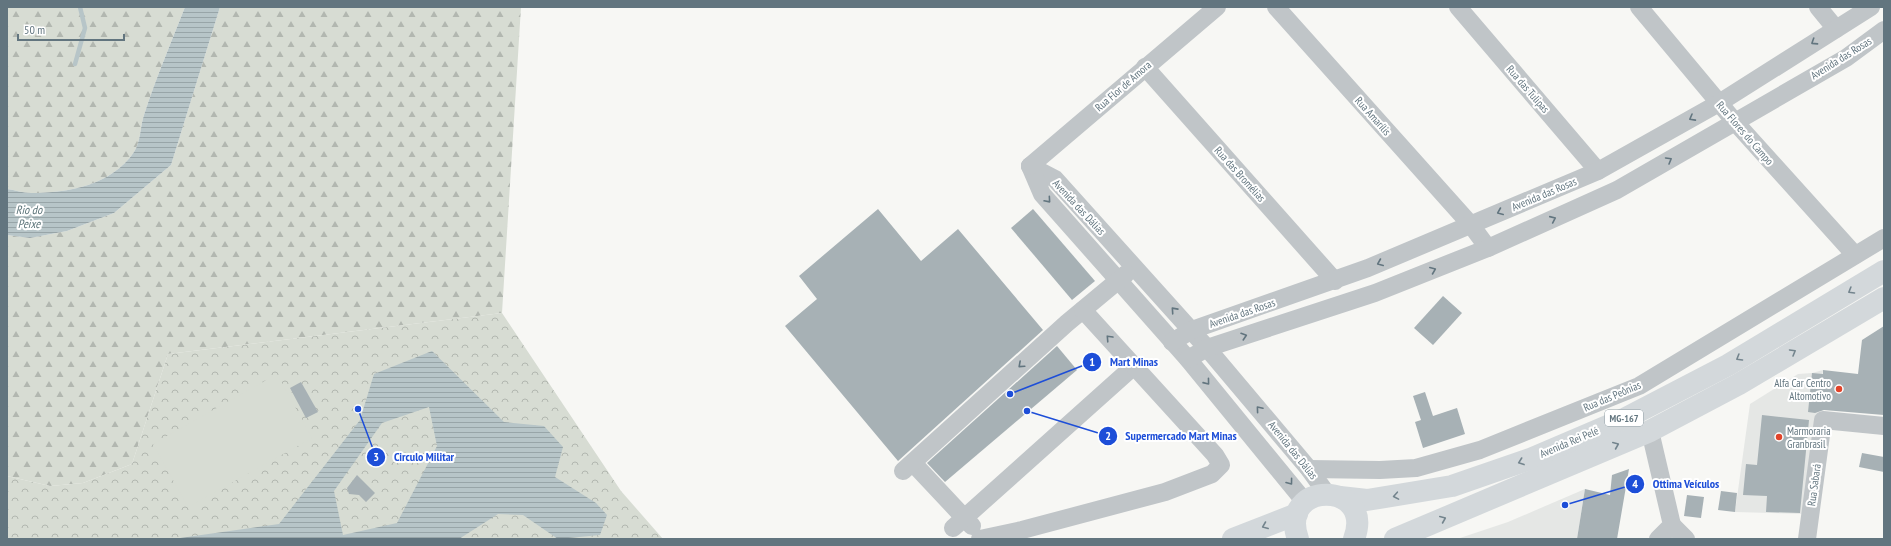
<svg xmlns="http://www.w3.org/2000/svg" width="1891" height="546" viewBox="0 0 1891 546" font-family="'PT Sans Narrow',sans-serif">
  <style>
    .built { fill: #e5e7e5 }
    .forest { fill: url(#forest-firs) }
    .park { fill: url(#park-crowns) }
    .pitch { fill: #d7dcd3 }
    .water { fill: url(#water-rules); fill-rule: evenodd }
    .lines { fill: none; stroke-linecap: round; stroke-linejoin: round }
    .stream { stroke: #b7c5c8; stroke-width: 4.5 }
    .building { fill: #a7b1b5 }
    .minor { stroke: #c0c5c8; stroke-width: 18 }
    .major { stroke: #d3d8db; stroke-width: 22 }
    .oneway { stroke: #62757f }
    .oneway2 { stroke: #73848d }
    .poi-dot { fill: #e1442a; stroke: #fff; stroke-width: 1.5 }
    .labels { text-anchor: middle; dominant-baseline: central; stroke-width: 4; stroke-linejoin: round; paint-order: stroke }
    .shield { fill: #fff; stroke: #919ea5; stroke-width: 1 }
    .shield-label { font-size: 10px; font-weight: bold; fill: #62757f }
    .street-label { font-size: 11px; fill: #62757f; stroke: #fff }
    .poi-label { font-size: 11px; fill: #62757f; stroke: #fff; text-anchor: end }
    .water-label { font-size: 12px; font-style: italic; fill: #5d757a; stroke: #fff }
    .leader { fill: none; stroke: #1d4ed8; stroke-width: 1.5 }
    .callout-dot { fill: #1d4ed8; stroke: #fff; stroke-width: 1.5 }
    .mark-label { font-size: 12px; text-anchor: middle; font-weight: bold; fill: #fff }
    .callout-label { font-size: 12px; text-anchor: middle; font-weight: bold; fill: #1d4ed8; stroke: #fff; stroke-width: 4; stroke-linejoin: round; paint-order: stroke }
  </style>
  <defs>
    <pattern id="forest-firs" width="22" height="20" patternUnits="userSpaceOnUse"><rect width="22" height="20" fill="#d7dcd3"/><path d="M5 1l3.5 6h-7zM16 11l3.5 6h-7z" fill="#b2b7b0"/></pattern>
    <pattern id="park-crowns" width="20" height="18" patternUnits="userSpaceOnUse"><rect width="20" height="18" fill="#d7dcd3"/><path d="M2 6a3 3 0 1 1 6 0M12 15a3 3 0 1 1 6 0" fill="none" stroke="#b2b7b0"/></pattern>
    <pattern id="water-rules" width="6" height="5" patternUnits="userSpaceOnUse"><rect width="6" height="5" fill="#b7c5c8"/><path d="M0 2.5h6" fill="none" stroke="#98a5a8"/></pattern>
  </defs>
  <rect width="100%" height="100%" fill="#f7f7f4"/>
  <g class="built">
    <polygon points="1823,370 1805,514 1735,512 1750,404 1798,374 1812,373"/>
    <polygon points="1585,489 1577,539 1457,539 1508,522"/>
  </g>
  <g class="forest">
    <path d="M7 7H185C171 43 156 78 144 115 140 127 141 141 134 152 112 185 68 193 31 193 23 193 15 190 7 189Z"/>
    <polygon points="220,7 521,7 502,313 168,354 132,464 83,483 50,486 7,476 7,235 30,238 67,231 114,213 171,165"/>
  </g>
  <polygon class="park" points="502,313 621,491 663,539 7,539 7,476 50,486 83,483 132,464 168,354"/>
  <polygon class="pitch" points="277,374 312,438 188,507 153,444"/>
  <g class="water">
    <path d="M185 7H220L171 165 114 213 67 231 30 238 7 235V189C15 190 23 193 31 193 68 193 112 185 134 152 141 141 140 127 144 115 156 78 171 43 185 7Z"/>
    <path d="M432 351 504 422 544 426 563 447 555 477 596 503 607 515 600 535 558 539 523 515 498 514 459 539H173L279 524 360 420 374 374ZM429 407 437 446 397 523 343 535 334 491 382 423Z"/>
  </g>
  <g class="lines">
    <polyline class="stream" points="75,64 85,28 80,7"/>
  </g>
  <g class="building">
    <polygon points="878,209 921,261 958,229 1043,330 898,461 785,326 817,299 799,276"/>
    <polygon points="1033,209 1095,281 1072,300 1011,228"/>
    <polygon points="1443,296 1462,313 1433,345 1414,328"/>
    <polygon points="1884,326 1884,415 1824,410 1815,413 1808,412 1812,373 1823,374 1823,370 1858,374 1862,340"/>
    <polygon points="1057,346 1077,370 945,482 927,463"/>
    <polygon points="301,382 318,412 306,418 290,388"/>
    <polygon points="1425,392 1433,416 1457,408 1465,434 1423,448 1415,422 1421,420 1413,396"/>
    <polygon points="1762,415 1809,420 1800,513 1766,512 1767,496 1743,495 1746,464 1757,465"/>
    <polygon points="1862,453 1884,457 1884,472 1859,467"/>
    <polygon points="1629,469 1617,539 1577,539 1585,489 1610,495 1612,475"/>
    <polygon points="357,475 375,493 366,502 359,495 349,494 347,488"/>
    <polygon points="1721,491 1737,493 1735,512 1718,510"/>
    <polygon points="1687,495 1704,497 1701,518 1684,516"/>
  </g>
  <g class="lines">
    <g class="minor">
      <polyline points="1276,7 1471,225 1488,248"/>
      <polyline points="1458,7 1598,171"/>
      <polyline points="1639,7 1735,122 1855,255"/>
      <polyline points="1818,7 1836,29"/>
      <polyline points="1145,67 1335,281"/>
      <polyline points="1030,166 1055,179 1207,348 1309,469 1327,494"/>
      <polyline points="1030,166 1042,194 1188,359 1305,502"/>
      <polyline points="1030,166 1217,7"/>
      <polyline points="1172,342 1192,330 1368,268 1598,171 1719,103 1871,7"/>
      <polyline points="1188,359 1207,348 1375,293 1488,248 1617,190 1846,58 1884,30"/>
      <polyline points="1650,431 1672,525 1658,539"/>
      <polyline points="913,463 972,526"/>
      <polyline points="1309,469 1380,470 1416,468 1480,450 1639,386 1884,238"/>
      <polyline points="903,471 1067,323 1126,274"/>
      <polyline points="1672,525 1686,539"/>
      <polyline points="953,528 1134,366"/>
      <polyline points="980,539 1022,530 1165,492 1212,474 1221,465 1215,455 1083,310"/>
      <polyline points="1807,539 1823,420 1884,426"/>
    </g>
    <g class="major">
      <polyline points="1340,497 1367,500 1452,486 1530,459 1626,418 1728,365 1884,271"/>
      <polyline points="1233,539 1297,514"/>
      <path d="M1298 539C1277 480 1376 480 1354 539"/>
      <polyline points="1395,539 1650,431 1739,384 1884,298"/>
    </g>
  </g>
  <defs><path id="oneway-chevron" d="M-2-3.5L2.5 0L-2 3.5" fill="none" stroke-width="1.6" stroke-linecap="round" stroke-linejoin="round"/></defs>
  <g class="oneway">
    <use href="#oneway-chevron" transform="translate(1814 42) rotate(147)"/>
    <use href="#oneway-chevron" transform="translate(1692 118) rotate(151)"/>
    <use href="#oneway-chevron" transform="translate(1669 160) rotate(-30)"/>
    <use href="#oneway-chevron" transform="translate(1048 200) rotate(49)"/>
    <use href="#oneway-chevron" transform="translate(1500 212) rotate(157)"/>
    <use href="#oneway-chevron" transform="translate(1553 219) rotate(-24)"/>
    <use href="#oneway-chevron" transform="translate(1380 263) rotate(157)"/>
    <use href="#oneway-chevron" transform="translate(1433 270) rotate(-22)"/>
    <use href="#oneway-chevron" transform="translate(1174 310) rotate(-132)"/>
    <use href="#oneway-chevron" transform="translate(1244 336) rotate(-18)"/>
    <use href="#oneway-chevron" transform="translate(1109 338) rotate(-133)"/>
    <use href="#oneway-chevron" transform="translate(1021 365) rotate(138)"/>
    <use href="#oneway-chevron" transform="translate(1207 382) rotate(51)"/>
    <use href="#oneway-chevron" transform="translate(1259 409) rotate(-130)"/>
    <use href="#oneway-chevron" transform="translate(1290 482) rotate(53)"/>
  </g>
  <g class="oneway2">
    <use href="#oneway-chevron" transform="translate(1851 291) rotate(149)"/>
    <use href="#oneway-chevron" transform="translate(1793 352) rotate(-30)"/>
    <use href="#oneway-chevron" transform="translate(1739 358) rotate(149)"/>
    <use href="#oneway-chevron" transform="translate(1616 445) rotate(-23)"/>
    <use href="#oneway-chevron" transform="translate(1521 462) rotate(160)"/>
    <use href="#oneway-chevron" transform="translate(1396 496) rotate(170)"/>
    <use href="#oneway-chevron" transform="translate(1443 519) rotate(-23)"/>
    <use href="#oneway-chevron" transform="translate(1265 526) rotate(158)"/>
  </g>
  <g class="poi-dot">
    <circle cx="1839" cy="389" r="4"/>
    <circle cx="1779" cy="437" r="4"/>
  </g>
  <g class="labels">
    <rect class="shield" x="1605" y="410" width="38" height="16" rx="3"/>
    <g class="shield-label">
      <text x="1624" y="418">MG-167</text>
    </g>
    <g class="street-label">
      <text transform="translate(1841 58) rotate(-32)">Avenida das Rosas</text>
      <text transform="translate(1123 86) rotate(-41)">Rua Flor de Amora</text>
      <text transform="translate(1528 89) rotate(49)">Rua das Tulipas</text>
      <text transform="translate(1373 116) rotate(48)">Rua Amarílis</text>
      <text transform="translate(1745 133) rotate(49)">Rua Flores do Campo</text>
      <text transform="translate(1240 174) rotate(48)">Rua das Bromélias</text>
      <text transform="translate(1544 194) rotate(-23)">Avenida das Rosas</text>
      <text transform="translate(1079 207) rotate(47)">Avenida das Dálias</text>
      <text transform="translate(1242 313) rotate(-19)">Avenida das Rosas</text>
      <text transform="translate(1612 396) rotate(-23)">Rua das Peônias</text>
      <text transform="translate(1569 442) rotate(-23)">Avenida Rei Pelé</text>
      <text transform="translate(1293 450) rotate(51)">Avenida das Dálias</text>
      <text transform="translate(1814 485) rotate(-82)">Rua Sabará</text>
    </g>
    <g class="poi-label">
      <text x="1831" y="383">Alfa Car Centro<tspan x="1831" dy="13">Altomotivo</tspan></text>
      <text x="1787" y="431" text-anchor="start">Marmoraria<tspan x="1787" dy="13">Granbrasil</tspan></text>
    </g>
    <g class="water-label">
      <text x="29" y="209">Rio do<tspan x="29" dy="14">Peixe</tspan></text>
    </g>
  </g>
  <path class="leader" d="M1010 394L1092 362M1027 411L1108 436M358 409L376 457M1565 505L1635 484"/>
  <g class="callout-dot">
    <circle cx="1010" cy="394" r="4"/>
    <circle cx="1027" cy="411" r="4"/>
    <circle cx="358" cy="409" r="4"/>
    <circle cx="1565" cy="505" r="4"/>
    <circle cx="1092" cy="362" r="10"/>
    <circle cx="1108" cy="436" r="10"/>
    <circle cx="376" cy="457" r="10"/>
    <circle cx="1635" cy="484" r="10"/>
  </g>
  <g class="mark-label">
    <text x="1092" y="366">1</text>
    <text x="1108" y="440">2</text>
    <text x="376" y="461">3</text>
    <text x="1635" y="488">4</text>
  </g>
  <g class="callout-label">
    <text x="1134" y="366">Mart Minas</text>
    <text x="1181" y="440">Supermercado Mart Minas</text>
    <text x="424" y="461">Circulo Militar</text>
    <text x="1686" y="488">Ottima Veículos</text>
  </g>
  <rect width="1891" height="546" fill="none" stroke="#62757f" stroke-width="16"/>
  <path d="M18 34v6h106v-6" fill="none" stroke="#62757f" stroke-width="2"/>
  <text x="24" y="34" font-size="12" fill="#62757f" stroke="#ffffff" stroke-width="3" paint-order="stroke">50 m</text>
</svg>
